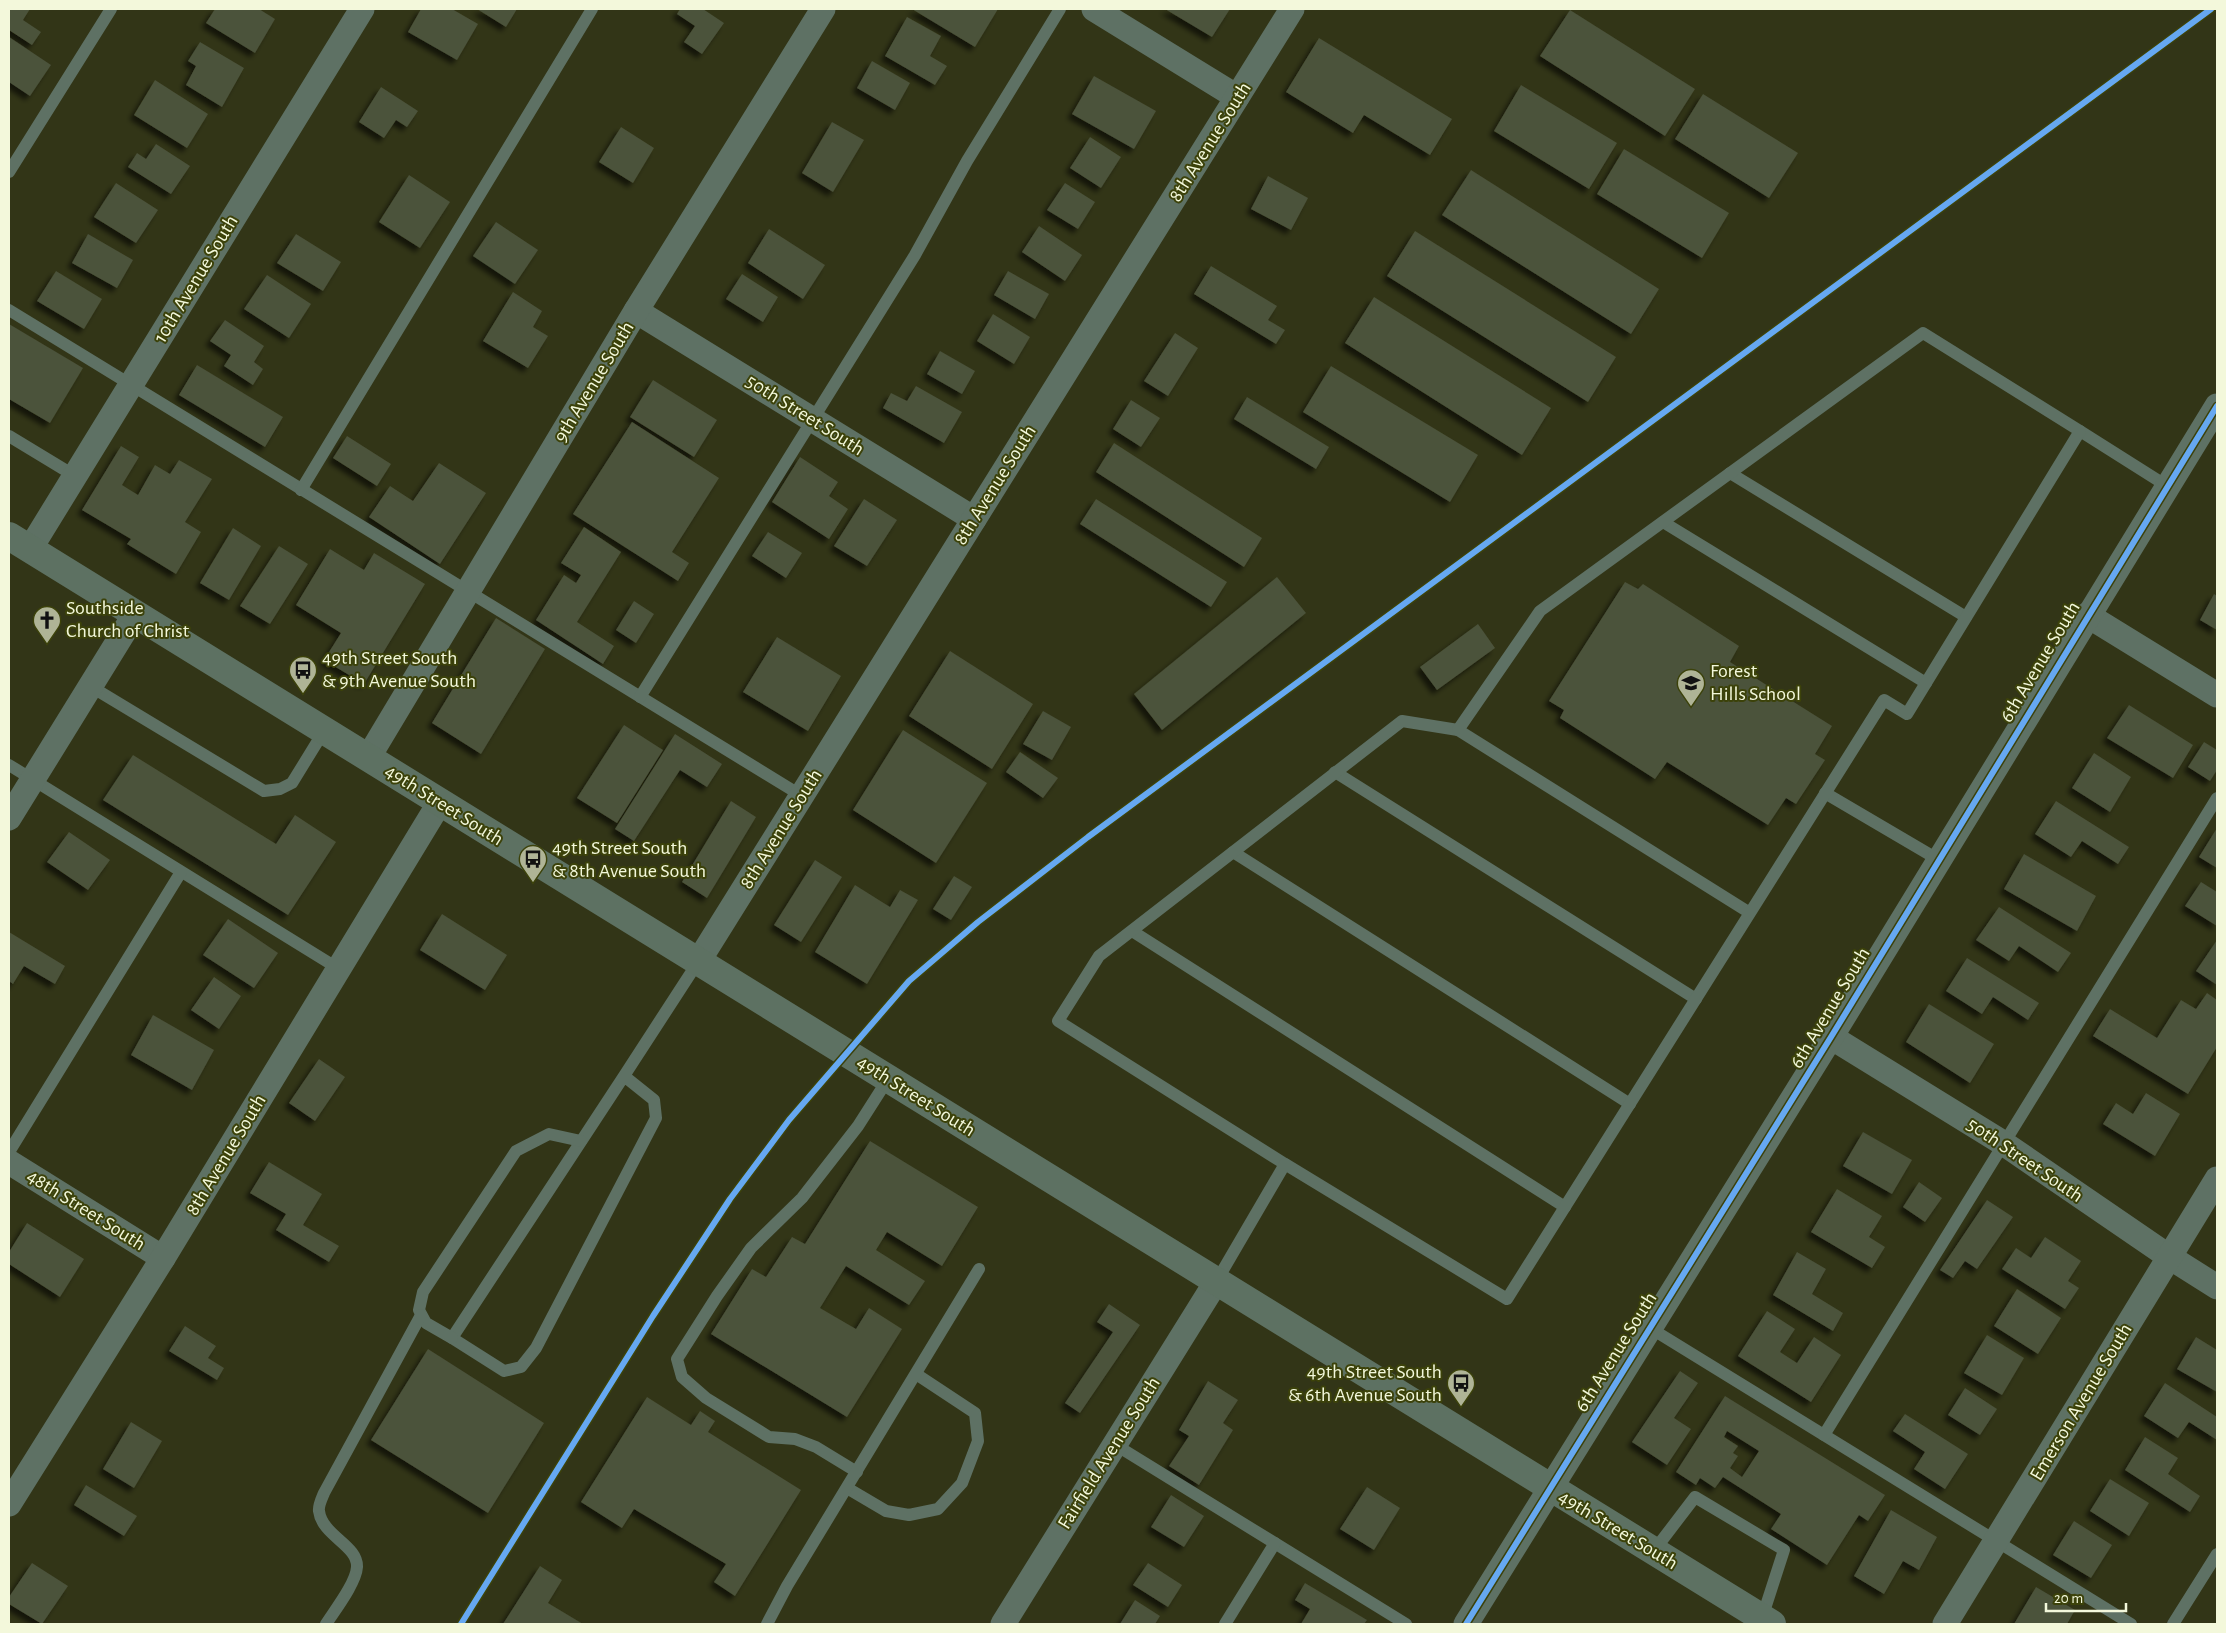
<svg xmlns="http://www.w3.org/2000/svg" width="2226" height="1633" viewBox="0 0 2226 1633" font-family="'Alegreya Sans',sans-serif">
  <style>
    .building { fill: #4b523a; fill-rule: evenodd; filter: url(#shadow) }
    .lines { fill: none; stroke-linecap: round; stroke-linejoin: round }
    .lane { stroke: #5e7164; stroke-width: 12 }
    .street { stroke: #5e7164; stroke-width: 25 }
    .secondary { stroke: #5d7162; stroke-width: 28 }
    .cycleway-casing { stroke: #3c420a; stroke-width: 9 }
    .cycleway { stroke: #66a8f1; stroke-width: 6 }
    .labels { text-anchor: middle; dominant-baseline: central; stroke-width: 4; stroke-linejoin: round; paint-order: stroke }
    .street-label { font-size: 20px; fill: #f3f8db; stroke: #3c420a }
    .poi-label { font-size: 20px; fill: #f3f8db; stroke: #3c420a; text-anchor: start }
  </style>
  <defs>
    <filter id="shadow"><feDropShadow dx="-4.5" dy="4.5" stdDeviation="2.5" flood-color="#0009"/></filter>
  </defs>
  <rect width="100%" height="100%" fill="#323517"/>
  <g class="building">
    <polygon points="9,9 30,9 23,20 41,32 32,45 9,30"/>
    <polygon points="215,9 259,9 275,19 255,53 206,23"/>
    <polygon points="421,9 452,9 478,24 457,60 408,32"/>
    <polygon points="477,9 517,9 506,27"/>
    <polygon points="680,9 703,9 724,23 702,54 684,42 695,26 677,14"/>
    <polygon points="912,9 998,9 975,47"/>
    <polygon points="1165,9 1230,9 1212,37"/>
    <polygon points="1570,10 1695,89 1665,136 1540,56"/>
    <polygon points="907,17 941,36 930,56 947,66 935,85 885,56"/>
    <polygon points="9,37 51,65 30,96 9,82"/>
    <polygon points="1319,38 1452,119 1430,155 1364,115 1353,133 1286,92"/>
    <polygon points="200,42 244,68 222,107 186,85 196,66 188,61"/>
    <polygon points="872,61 910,83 895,110 857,88"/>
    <polygon points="1094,76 1156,111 1134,149 1072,114"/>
    <polygon points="155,80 208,114 187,148 134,115"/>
    <polygon points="1521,85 1617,143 1589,189 1494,131"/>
    <polygon points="381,87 418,111 407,127 396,120 384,138 359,122"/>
    <polygon points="1703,94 1798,153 1769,198 1675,139"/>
    <polygon points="832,122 864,140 833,192 802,173"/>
    <polygon points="621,127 654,148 633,183 599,162"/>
    <polygon points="1090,137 1121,157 1101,188 1070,168"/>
    <polygon points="156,144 190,166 171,194 128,167 137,153 146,159"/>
    <polygon points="1624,149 1729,213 1702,258 1597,194"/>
    <polygon points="1471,170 1659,289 1631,334 1442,215"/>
    <polygon points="409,175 450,202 420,248 379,222"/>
    <polygon points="1268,176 1308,198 1291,230 1251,209"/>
    <polygon points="116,183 158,210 136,243 94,217"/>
    <polygon points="1065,183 1095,202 1078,229 1047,210"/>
    <polygon points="496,222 538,250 515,284 473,256"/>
    <polygon points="1039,226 1082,255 1065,281 1022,252"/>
    <polygon points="769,229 825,265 803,299 748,263"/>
    <polygon points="1415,231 1616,357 1588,402 1387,276"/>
    <polygon points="88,234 133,260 117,288 72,263"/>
    <polygon points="296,234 341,262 323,291 277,263"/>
    <polygon points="1211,266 1277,306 1268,320 1285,330 1276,344 1194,294"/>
    <polygon points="56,271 102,299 84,329 37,301"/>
    <polygon points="1008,271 1049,294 1035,319 994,295"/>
    <polygon points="742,274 778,297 763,322 726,299"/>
    <polygon points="267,275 311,304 289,338 244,309"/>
    <polygon points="513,292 542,311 533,327 548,336 528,368 483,341"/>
    <polygon points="1374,297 1551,408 1522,455 1345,343"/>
    <polygon points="993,314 1030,337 1014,364 977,341"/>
    <polygon points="225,320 264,346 254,362 263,369 253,385 224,366 231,355 210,341"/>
    <polygon points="9,324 83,368 50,423 9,399"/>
    <polygon points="1175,333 1198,348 1168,396 1144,381"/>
    <polygon points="940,351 975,371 962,394 927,374"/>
    <polygon points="197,365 283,417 265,447 179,395"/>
    <polygon points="1331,366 1478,455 1450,502 1303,412"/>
    <polygon points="653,380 717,420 694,457 630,417"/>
    <polygon points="916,386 962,412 944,443 883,408 891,393 907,401"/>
    <polygon points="1247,397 1329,447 1316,469 1234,419"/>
    <polygon points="1131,400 1160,418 1141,447 1113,429"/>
    <polygon points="632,422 719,478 672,552 689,563 678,581 573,514"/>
    <polygon points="347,436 391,464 377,486 333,458"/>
    <polygon points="1114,443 1262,538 1244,567 1096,472"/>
    <polygon points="121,446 139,457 122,485 138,495 155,465 170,474 179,460 212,479 185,522 201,532 176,574 127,544 131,539 82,510"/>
    <polygon points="800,457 838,482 829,496 848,509 829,539 772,502"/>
    <polygon points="439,463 486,493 440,564 369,517 390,486 413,501"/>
    <polygon points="864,499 897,520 867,566 834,546"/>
    <polygon points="1096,499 1227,582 1211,607 1080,524"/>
    <polygon points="584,527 621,552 577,622 614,646 603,664 536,620 564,575 576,583 581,575 561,563"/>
    <polygon points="233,528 261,546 229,600 200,583"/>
    <polygon points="768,532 802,553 786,578 752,556"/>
    <polygon points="279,546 308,564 270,624 240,606"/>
    <polygon points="330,549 364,570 374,553 425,584 364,684 324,660 341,633 296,605"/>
    <polygon points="1277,577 1306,613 1162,730 1134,694"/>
    <polygon points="1625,582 1638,589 1643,584 1739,646 1730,662 1832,726 1815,754 1825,760 1796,804 1786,798 1768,825 1667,762 1655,779 1560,718 1564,710 1549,701"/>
    <polygon points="2214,594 2217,596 2217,630 2200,620"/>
    <polygon points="634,601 654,614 636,643 616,630"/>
    <polygon points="496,618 545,649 481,754 432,723"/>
    <polygon points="1478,624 1495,648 1437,690 1420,667"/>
    <polygon points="777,637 841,676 808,731 743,692"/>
    <polygon points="950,651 1033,704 992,769 909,716"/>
    <polygon points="2129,705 2193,745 2173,778 2107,738"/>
    <polygon points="1043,711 1071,727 1052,760 1023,744"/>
    <polygon points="624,725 663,750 617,823 577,798"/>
    <polygon points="903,730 987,783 936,863 853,810"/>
    <polygon points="675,734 722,764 707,787 680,770 634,841 615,829"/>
    <polygon points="2204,742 2217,750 2217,770 2210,781 2188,767"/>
    <polygon points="1020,752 1058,778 1043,798 1006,772"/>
    <polygon points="2094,753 2131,777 2110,812 2072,788"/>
    <polygon points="133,755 276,844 295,815 336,842 288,915 103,800"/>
    <polygon points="731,801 756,817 707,898 682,882"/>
    <polygon points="2056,801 2129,847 2118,864 2082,841 2071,857 2035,834"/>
    <polygon points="2217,828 2217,868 2199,857"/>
    <polygon points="69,832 110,860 88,890 47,862"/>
    <polygon points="2024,854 2096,896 2077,931 2004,889"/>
    <polygon points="815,860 842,877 801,942 774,925"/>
    <polygon points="954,876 972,887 951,920 933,909"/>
    <polygon points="2201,882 2217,892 2217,926 2185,906"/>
    <polygon points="855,885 890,907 900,890 918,900 867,984 815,952"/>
    <polygon points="1999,907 2071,953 2058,972 2019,946 2009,961 1976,940"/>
    <polygon points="442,914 507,955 485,990 420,950"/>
    <polygon points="228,919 278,953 254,988 203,955"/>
    <polygon points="9,932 65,966 55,984 24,966 13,984 9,981"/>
    <polygon points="2217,940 2217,985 2196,971"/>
    <polygon points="1967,958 2039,1003 2028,1020 1993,997 1982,1014 1946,991"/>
    <polygon points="214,977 241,996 219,1029 191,1010"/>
    <polygon points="2207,993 2217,1000 2217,1047 2188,1094 2093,1036 2110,1009 2157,1038 2181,1000 2196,1009"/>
    <polygon points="1929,1004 1994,1044 1970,1083 1906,1042"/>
    <polygon points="153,1015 214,1050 192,1090 131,1055"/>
    <polygon points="319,1059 345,1077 315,1121 289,1103"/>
    <polygon points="2146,1093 2180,1114 2155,1156 2103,1124 2116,1103 2133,1114"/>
    <polygon points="1863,1132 1912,1160 1892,1194 1843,1166"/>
    <polygon points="870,1141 978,1207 942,1266 887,1232 876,1250 925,1281 909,1305 846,1266 820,1308 856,1329 869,1308 902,1329 847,1417 711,1334 752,1269 766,1277 792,1237 805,1244"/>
    <polygon points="269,1162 322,1194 303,1225 339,1246 329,1262 276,1230 286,1214 250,1193"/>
    <polygon points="1919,1182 1942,1198 1925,1222 1903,1207"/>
    <polygon points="1837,1189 1882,1216 1869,1237 1885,1247 1872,1268 1811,1232"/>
    <polygon points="1987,1200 2013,1217 1977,1269 1965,1261 1953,1278 1940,1270"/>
    <polygon points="27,1223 84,1259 60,1297 9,1264 9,1252"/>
    <polygon points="2045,1237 2081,1261 2068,1281 2079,1288 2065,1309 2002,1269 2016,1248 2031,1258"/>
    <polygon points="1797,1252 1826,1269 1812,1294 1843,1313 1833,1331 1773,1295"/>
    <polygon points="2017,1289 2061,1318 2038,1354 1994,1326"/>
    <polygon points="1109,1304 1140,1325 1080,1413 1065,1403 1113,1332 1097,1322"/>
    <polygon points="1767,1311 1795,1329 1780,1352 1797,1363 1814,1337 1841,1355 1811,1402 1738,1356"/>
    <polygon points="185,1326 216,1346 208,1358 224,1368 217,1380 169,1351"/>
    <polygon points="1987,1335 2024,1358 2002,1395 1964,1373"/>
    <polygon points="2196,1337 2217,1350 2217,1392 2177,1369"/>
    <polygon points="428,1349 544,1423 488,1513 371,1440"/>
    <polygon points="1680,1371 1698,1383 1674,1418 1691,1429 1667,1465 1632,1442"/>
    <polygon points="1208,1381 1238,1400 1223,1423 1233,1430 1199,1485 1169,1466 1189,1436 1179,1430"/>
    <polygon points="2165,1383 2217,1417 2217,1440 2189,1422 2178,1438 2144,1416"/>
    <polygon points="1965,1388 1997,1409 1980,1435 1948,1415"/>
    <path d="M1725 1396 1885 1495 1868 1521 1859 1515 1827 1565 1771 1529 1781 1514 1723 1477 1715 1488 1700 1478 1696 1485 1676 1472ZM1727 1431 1759 1451 1742 1477 1730 1468 1738 1456 1733 1453 1738 1446 1724 1437Z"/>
    <polygon points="647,1397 691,1425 700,1411 715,1421 708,1432 801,1490 735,1596 714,1582 726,1564 634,1509 622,1528 581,1502"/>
    <polygon points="1905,1414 1968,1454 1945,1489 1914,1469 1925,1452 1893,1431"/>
    <polygon points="131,1422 162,1441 134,1488 103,1469"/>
    <polygon points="2145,1437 2178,1458 2168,1474 2200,1496 2190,1512 2125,1470"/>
    <polygon points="2110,1479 2149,1503 2129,1536 2090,1511"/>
    <polygon points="86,1485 137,1516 124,1536 74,1505"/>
    <polygon points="1367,1487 1400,1508 1374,1550 1340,1529"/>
    <polygon points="1171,1495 1204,1516 1184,1547 1151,1527"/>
    <polygon points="1891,1510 1937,1537 1919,1570 1903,1561 1884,1594 1854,1576"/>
    <polygon points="2074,1521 2112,1545 2091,1578 2053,1555"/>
    <polygon points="32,1563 68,1586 42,1624 9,1604 9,1597"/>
    <polygon points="1148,1563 1182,1585 1168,1607 1133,1585"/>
    <polygon points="540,1566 562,1580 548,1603 583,1624 503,1624"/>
    <polygon points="1305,1583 1367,1620 1364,1624 1301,1624 1310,1609 1295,1600"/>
    <polygon points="2036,1587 2075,1610 2067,1624 2014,1624"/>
    <polygon points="1135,1600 1160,1616 1155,1624 1120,1624"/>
  </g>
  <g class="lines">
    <g class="lane">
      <polyline points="9,172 111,9"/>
      <polyline points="9,310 802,796"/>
      <polyline points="2080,431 2167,486"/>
      <polyline points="9,436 75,476"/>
      <polyline points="1730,473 1966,617"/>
      <polyline points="301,490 592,9"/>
      <polyline points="1663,522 1926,683"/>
      <polyline points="90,686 264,791 280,789 292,783 324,731"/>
      <polyline points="640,697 915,255 967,161 1060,9"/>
      <polyline points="9,765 339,969"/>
      <polyline points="1335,772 1696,999"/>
      <polyline points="1825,793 1939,860"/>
      <polyline points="1233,852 1630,1104"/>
      <polyline points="1132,931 1565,1207"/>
      <polyline points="624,1076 654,1100 656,1118 536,1348 521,1367 504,1371 452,1338 624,1076 698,962"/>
      <polyline points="9,1152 181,872"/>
      <polyline points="1285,1164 1058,1021 1099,956 1402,721 1458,730"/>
      <polyline points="1216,1282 1285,1164 1507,1299 1884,700 1907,714 2080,431 1923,333 1540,611 1458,730 1750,913"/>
      <polyline points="1650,1328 2131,1624"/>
      <polyline points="452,1338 426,1323 419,1310 423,1292 516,1151 549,1134 581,1141"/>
      <polyline points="1824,1435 2217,798"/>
      <polyline points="1114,1444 1406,1624"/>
      <polyline points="857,1472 816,1447 795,1439 769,1437 706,1398 682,1377 677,1359 717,1296 751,1248 802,1198 858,1126 888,1079"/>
      <polyline points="847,1488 886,1511 909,1515 938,1509 962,1483 978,1441 975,1413 916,1374"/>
      <polyline points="1653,1552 1695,1497 1784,1550 1762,1618"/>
      <path d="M326 1624C335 1610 356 1583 357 1567 358 1545 322 1536 319 1511 318 1506 322 1498 324 1493L421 1315"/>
      <polyline points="767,1624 787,1586 979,1269"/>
      <polyline points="1225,1624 1275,1543"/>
      <polyline points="2173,1624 2217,1554"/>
    </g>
    <g class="street">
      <polyline points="1094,9 1237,97"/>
      <polyline points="636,311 974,519"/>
      <polyline points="30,549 362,9"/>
      <polyline points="2087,615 2217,695"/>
      <polyline points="368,758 636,311 823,9"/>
      <polyline points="9,818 135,614"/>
      <polyline points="698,962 1292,9"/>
      <polyline points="1831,1037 2003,1143 2168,1256 2217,1287"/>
      <polyline points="9,1162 163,1258"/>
      <polyline points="9,1504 163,1258 440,802"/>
      <polyline points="1003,1624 1216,1282"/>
      <polyline points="1466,1624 1831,1037 2217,406"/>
      <polyline points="1945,1624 2217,1179"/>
    </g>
    <polyline class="secondary" points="9,536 1772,1624"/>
    <g class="cycleway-casing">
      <g id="cycleway">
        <polyline points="461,1624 653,1316 730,1199 789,1120 909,981 978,922 1088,837 2211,9"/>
        <polyline points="1466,1624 1831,1037 2217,406"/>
      </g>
    </g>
    <use href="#cycleway" class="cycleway"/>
  </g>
  <defs>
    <g id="church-pin" transform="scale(1.4375)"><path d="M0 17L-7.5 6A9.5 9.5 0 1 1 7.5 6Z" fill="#afb496" stroke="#3c420a"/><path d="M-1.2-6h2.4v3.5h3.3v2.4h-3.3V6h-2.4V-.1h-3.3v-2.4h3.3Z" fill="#111"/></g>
    <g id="bus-pin" transform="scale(1.4375)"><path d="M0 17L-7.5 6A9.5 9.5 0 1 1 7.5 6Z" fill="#afb496" stroke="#3c420a"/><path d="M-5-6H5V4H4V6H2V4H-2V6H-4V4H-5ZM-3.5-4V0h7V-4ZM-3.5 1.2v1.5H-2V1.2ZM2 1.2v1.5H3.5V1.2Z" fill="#111"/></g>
    <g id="school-pin" transform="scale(1.4375)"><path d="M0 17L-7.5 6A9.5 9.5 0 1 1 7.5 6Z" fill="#afb496" stroke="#3c420a"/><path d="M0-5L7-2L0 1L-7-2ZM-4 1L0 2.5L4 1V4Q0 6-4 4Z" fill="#111"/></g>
  </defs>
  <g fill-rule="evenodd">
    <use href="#church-pin" x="47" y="620"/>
    <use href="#bus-pin" x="303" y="670"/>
    <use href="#school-pin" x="1691" y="683"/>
    <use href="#bus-pin" x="533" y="859"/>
    <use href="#bus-pin" x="1461" y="1383"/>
  </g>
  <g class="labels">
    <g class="street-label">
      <text transform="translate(1210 142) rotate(-58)">8th Avenue South</text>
      <text transform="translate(196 279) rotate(-59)">10th Avenue South</text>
      <text transform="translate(594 382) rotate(-59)">9th Avenue South</text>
      <text transform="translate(805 415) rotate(32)">50th Street South</text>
      <text transform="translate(995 485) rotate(-58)">8th Avenue South</text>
      <text transform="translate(2040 662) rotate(-59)">6th Avenue South</text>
      <text transform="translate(444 805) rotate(32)">49th Street South</text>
      <text transform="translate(781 829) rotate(-58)">8th Avenue South</text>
      <text transform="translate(1830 1008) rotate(-59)">6th Avenue South</text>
      <text transform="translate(916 1096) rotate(32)">49th Street South</text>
      <text transform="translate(226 1155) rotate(-59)">8th Avenue South</text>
      <text transform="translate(2025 1160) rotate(34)">50th Street South</text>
      <text transform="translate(86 1210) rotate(32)">48th Street South</text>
      <text transform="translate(1616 1352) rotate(-58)">6th Avenue South</text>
      <text transform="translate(2081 1402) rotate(-59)">Emerson Avenue South</text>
      <text transform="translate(1109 1453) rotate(-58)">Fairfield Avenue South</text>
      <text transform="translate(1618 1530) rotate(31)">49th Street South</text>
    </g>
    <g class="poi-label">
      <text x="66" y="608">Southside<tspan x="66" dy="23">Church of Christ</tspan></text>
      <text x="322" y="658">49th Street South<tspan x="322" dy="23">&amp; 9th Avenue South</tspan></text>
      <text x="1710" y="671">Forest<tspan x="1710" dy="23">Hills School</tspan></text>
      <text x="552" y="848">49th Street South<tspan x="552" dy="23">&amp; 8th Avenue South</tspan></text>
      <text x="1442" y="1372" text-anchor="end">49th Street South<tspan x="1442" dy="23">&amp; 6th Avenue South</tspan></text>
    </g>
  </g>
  <rect width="2226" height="1633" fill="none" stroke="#f3f8db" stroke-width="20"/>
  <path d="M2046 1603v8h80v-8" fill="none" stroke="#f3f8db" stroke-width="2.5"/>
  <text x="2054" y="1603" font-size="15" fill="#f3f8db" stroke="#3c420a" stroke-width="4" paint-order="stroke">20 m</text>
</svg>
